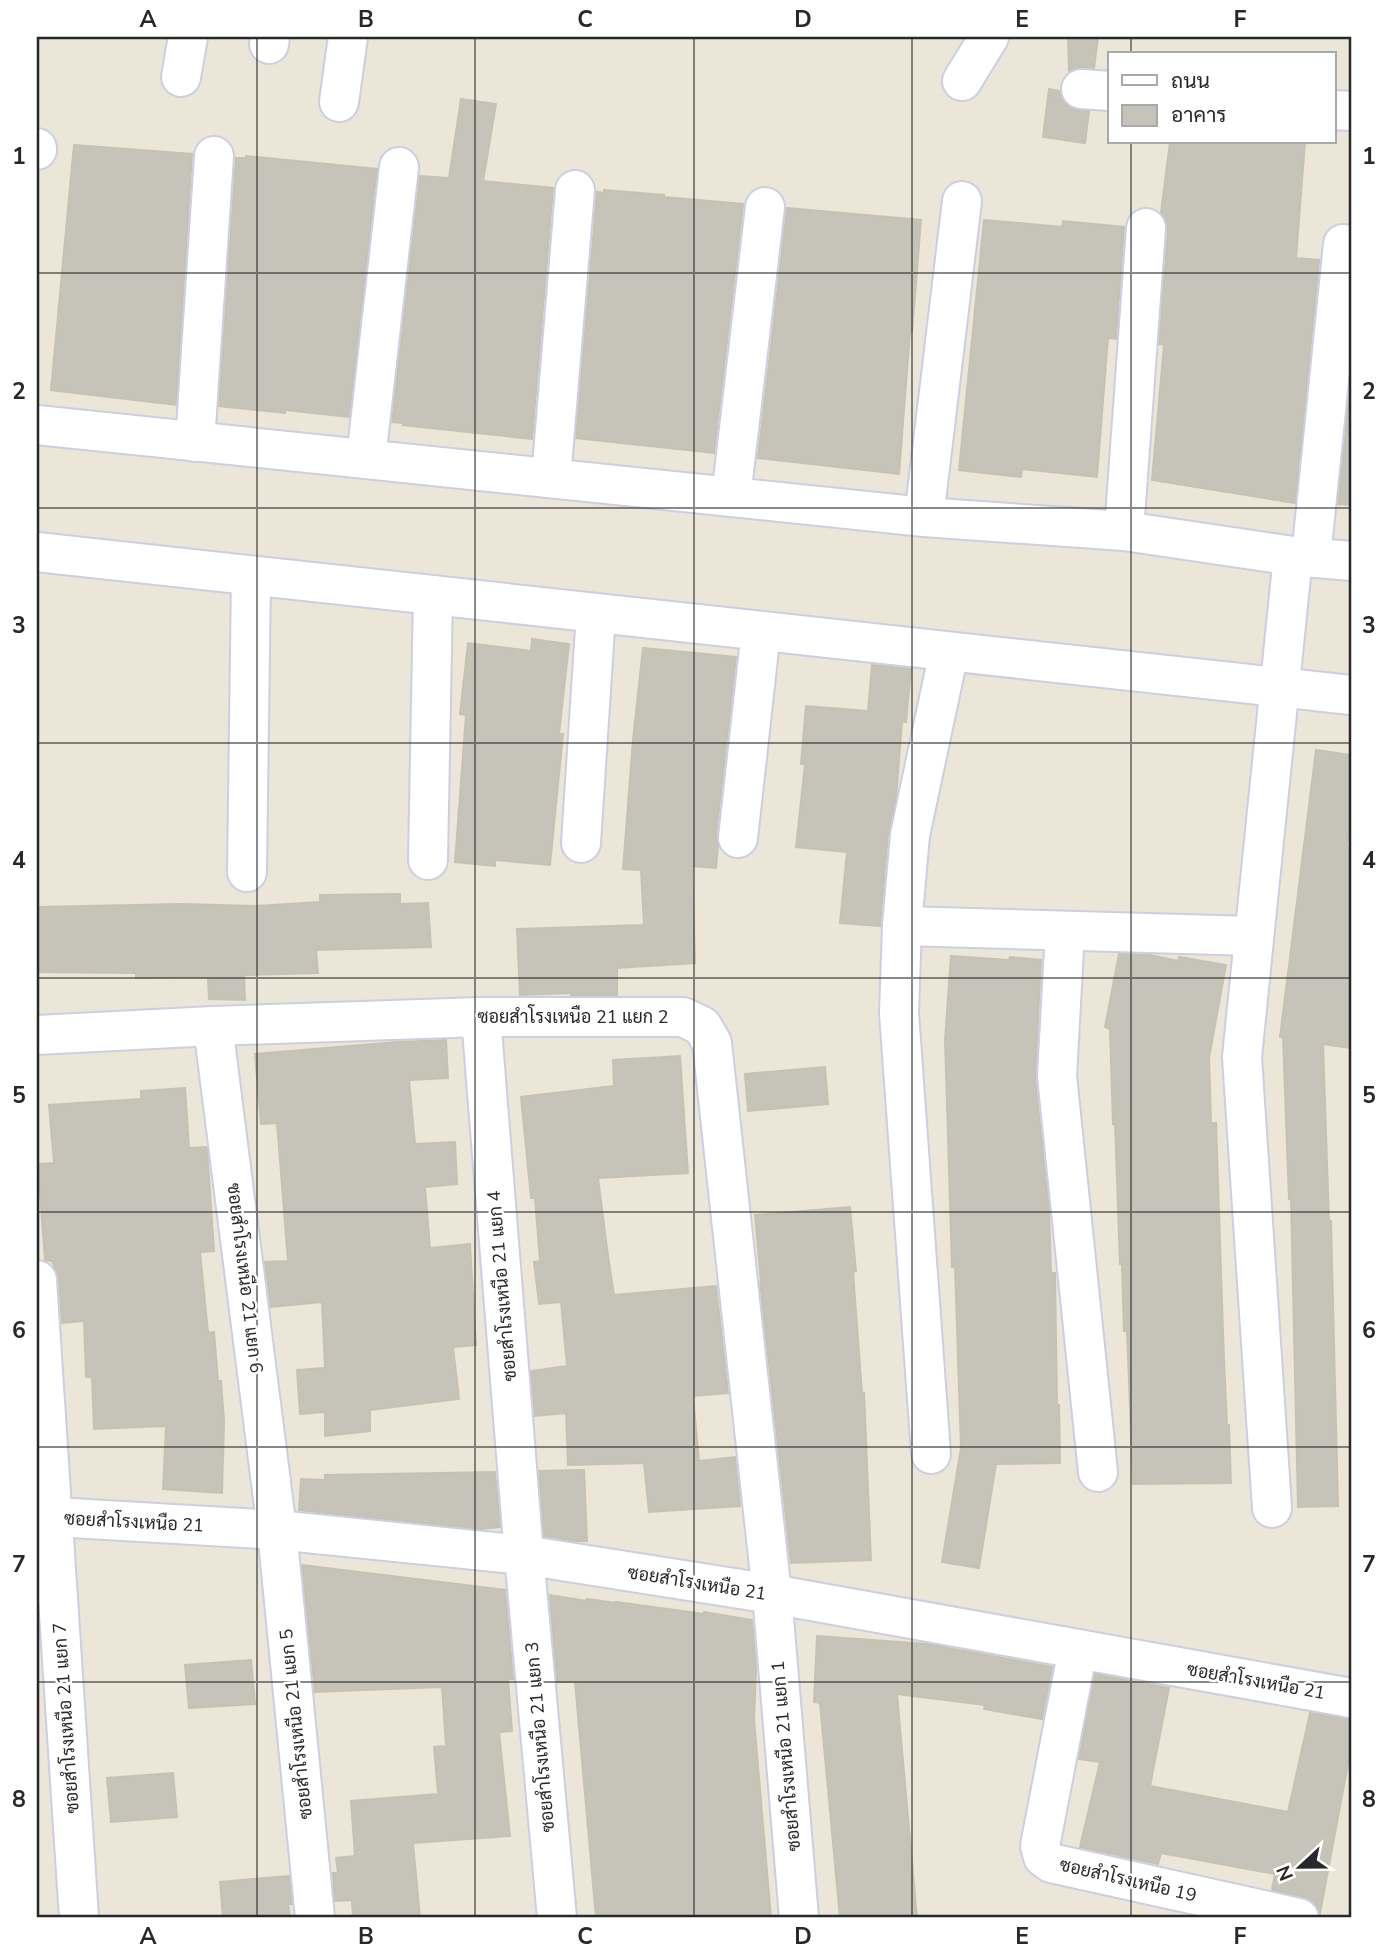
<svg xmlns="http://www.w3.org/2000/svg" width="1388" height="1955" viewBox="0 0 1388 1955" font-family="'Nunito Sans',Sarabun,sans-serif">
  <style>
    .building { fill: #c6c3b8; stroke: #c6c2b2; stroke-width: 2 }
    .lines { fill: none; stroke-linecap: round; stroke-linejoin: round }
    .minor-casing { stroke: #cdcee2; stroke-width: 42 }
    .minor { stroke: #fff; stroke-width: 38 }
    .grid { fill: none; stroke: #282828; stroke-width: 2; stroke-opacity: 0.55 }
    .labels { text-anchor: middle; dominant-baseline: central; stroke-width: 5; stroke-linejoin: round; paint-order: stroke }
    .street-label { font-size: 18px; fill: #282828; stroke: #fff }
    .neatline { fill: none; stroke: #282828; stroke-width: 2.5 }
    .grid-label { font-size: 23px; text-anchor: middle; font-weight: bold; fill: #282828 }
  </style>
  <rect width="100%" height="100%" fill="#ebe6d8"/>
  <g class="building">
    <polygon points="1068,37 1098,37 1094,68 1082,67 1069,71"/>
    <polygon points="1049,89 1060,91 1062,99 1069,107 1089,111 1085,143 1043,137"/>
    <polygon points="461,99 496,104 483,181 553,188 532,439 403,425 403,423 392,422 420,176 449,178"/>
    <polygon points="1170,142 1305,142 1296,258 1319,260 1295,503 1152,480 1164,345 1159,344 1168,230 1166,219 1161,213"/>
    <polygon points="74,145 192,154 176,405 51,390"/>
    <polygon points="246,156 377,169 349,417 285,410 285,413 219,406 236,158 246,158"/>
    <polygon points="604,190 664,195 664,197 743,204 714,453 576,438 597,192 604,193"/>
    <polygon points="787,208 921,220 912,332 910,332 899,474 758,458"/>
    <polygon points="984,220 1062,227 1063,221 1124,227 1116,339 1108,338 1097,477 1022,469 1021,477 959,470"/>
    <polygon points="1351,378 1351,505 1338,504"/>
    <polygon points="532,639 569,644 559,734 563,734 550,865 495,860 495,866 455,862 466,715 460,714 468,643 531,651"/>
    <polygon points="643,648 736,657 716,836 718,845 716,868 692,866 695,963 617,968 617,995 571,995 571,993 520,995 517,929 644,925 641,870 623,869 633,740"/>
    <polygon points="872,665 911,669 906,722 902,722 896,798 888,833 880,926 840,923 847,852 796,847 805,764 801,764 806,706 868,711"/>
    <polygon points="1316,750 1351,755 1351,815 1347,846 1351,846 1351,1048 1323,1044 1329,1221 1331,1221 1338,1506 1298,1507 1291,1199 1289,1199 1283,1037 1280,1037"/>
    <polygon points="400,894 400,904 428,903 431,947 316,950 318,973 244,975 245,1000 209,999 208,977 136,978 136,973 37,972 37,907 182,904 256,906 320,902 320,895"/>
    <polygon points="1119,954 1150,955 1178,961 1179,957 1226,965 1209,1058 1211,1123 1216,1123 1224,1360 1227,1425 1229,1425 1231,1483 1133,1484 1127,1331 1124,1331 1122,1264 1120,1264 1115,1124 1113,1124 1110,1029 1105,1027"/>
    <polygon points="951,956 1009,960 1010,957 1041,960 1035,1078 1049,1210 1051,1273 1055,1273 1057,1405 1059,1405 1060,1463 996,1464 979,1568 942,1562 961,1448 955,1267 952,1267 945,1040"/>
    <polygon points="446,1040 448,1078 409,1080 415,1144 455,1142 457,1184 425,1187 430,1248 470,1244 476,1345 453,1347 459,1399 370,1410 370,1431 325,1436 325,1412 300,1414 297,1370 325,1368 322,1302 271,1307 265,1262 288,1261 277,1123 261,1124 255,1054 398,1042"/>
    <polygon points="680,1056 688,1173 598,1178 608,1256 614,1295 716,1286 728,1393 693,1396 699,1461 735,1457 740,1506 649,1512 644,1463 568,1465 566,1413 535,1416 531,1371 567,1366 561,1302 539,1304 534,1262 540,1261 535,1198 531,1198 521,1097 614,1086 613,1060"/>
    <polygon points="825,1067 828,1104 748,1111 745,1074"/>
    <polygon points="185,1088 189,1148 206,1147 207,1149 214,1251 200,1252 208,1333 214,1332 218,1381 221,1381 224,1421 222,1493 163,1489 166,1426 94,1429 92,1377 86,1377 84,1321 62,1323 59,1278 52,1261 45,1260 38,1164 54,1163 49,1105 141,1099 141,1091"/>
    <polygon points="850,1207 856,1271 853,1272 862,1393 864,1393 871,1560 791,1563 760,1282 761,1282 755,1215"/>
    <polygon points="584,1470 587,1541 575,1541 544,1536 539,1471"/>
    <polygon points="495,1472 500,1527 479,1529 299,1510 301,1479 325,1480 325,1475"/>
    <polygon points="302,1565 505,1590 513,1679 508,1679 512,1731 499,1732 510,1836 413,1843 420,1918 353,1918 352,1900 335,1901 333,1873 338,1873 336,1858 355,1856 351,1801 438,1794 434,1747 446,1746 442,1687 315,1692"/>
    <polygon points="550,1595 587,1601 587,1599 616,1603 616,1602 704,1614 704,1612 752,1620 756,1669 754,1719 771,1918 596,1918 575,1682 557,1682"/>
    <polygon points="817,1636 927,1644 1052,1667 1042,1719 984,1709 985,1705 897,1694 917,1918 840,1918 820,1703 814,1702"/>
    <polygon points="251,1660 255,1704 189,1708 185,1665"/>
    <polygon points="1095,1674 1169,1688 1150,1786 1288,1812 1310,1713 1351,1719 1351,1748 1320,1913 1314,1902 1304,1897 1272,1890 1275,1874 1161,1853 1158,1864 1080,1847 1100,1762 1079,1759"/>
    <polygon points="173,1773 177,1817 111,1822 107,1778"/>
    <polygon points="289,1876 292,1904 288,1904 290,1918 223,1918 220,1882"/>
  </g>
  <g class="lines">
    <g class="minor-casing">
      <g id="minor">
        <polyline points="269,44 270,37"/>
        <polyline points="181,77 188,37"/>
        <polyline points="962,81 989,37"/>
        <polyline points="1081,89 1110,91"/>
        <polyline points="339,102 348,37"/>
        <polyline points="1334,110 1351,111"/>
        <polyline points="37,150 37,148"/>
        <polyline points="37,425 924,517 1124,531 1293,556 1351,561"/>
        <polyline points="195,442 214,156"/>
        <polyline points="366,459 399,167"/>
        <polyline points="551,478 575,190"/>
        <polyline points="731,497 765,207"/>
        <polyline points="924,517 962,201"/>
        <polyline points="1124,531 1146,228"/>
        <polyline points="37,552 1351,695"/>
        <polyline points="1311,557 1343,244"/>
        <polyline points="738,838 761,631"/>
        <polyline points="581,843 596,613"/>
        <polyline points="428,860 433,595"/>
        <polyline points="247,872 251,576"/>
        <polyline points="902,926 1254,936"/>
        <polyline points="1065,931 1057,1076 1098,1472"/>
        <polyline points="481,1017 524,1555 557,1918"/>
        <polyline points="213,1026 277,1530 315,1918"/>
        <polyline points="37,1035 213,1026 481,1017 683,1017 702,1026 712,1043 772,1594 799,1918"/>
        <polyline points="37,1280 79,1918"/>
        <polyline points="931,1454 899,1013 902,926 910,835 949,652"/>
        <polyline points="1272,1508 1242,1057 1293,556"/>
        <polyline points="37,1516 277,1530 524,1555 772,1594 1351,1698"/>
        <polyline points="1078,1649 1040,1846 1043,1857 1051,1863 1299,1918"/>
      </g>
    </g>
    <use href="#minor" class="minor"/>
  </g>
  <path class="grid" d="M257 37V1918M475 37V1918M694 37V1918M912 37V1918M1131 37V54M1131 142V1918M37 273H1351M37 508H1351M37 743H1351M37 978H1351M37 1212H1351M37 1447H1351M37 1682H1351"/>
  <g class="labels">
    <g class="street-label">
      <text x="573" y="1017">ซอยสำโรงเหนือ 21 แยก 2</text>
      <text transform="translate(245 1278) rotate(83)">ซอยสำโรงเหนือ 21 แยก 6</text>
      <text transform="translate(502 1286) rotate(-95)">ซอยสำโรงเหนือ 21 แยก 4</text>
      <text transform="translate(134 1522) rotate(3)">ซอยสำโรงเหนือ 21</text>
      <text transform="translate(697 1583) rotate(9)">ซอยสำโรงเหนือ 21</text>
      <text transform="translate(1256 1681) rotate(10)">ซอยสำโรงเหนือ 21</text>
      <text transform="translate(66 1718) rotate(-94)">ซอยสำโรงเหนือ 21 แยก 7</text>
      <text transform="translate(296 1724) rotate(-96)">ซอยสำโรงเหนือ 21 แยก 5</text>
      <text transform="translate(540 1737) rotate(-95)">ซอยสำโรงเหนือ 21 แยก 3</text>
      <text transform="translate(786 1756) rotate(-95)">ซอยสำโรงเหนือ 21 แยก 1</text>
      <text transform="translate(1128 1880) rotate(13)">ซอยสำโรงเหนือ 19</text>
    </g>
  </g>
  <rect width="1388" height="1955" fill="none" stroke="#ffffff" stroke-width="77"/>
  <rect x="1108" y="52" width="228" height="91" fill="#ffffff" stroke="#a9a9a9" stroke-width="2"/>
  <rect x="1122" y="75" width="35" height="10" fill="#ffffff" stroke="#a9a9a9" stroke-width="2"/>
  <text x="1171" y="88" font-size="21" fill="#282828">ถนน</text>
  <rect x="1122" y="105" width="35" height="21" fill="#c6c3b8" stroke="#a9a9a9" stroke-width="2"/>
  <text x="1171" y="122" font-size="21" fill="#282828">อาคาร</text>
  <g transform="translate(1300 1867) rotate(248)" stroke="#ffffff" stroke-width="5" paint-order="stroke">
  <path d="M0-5L12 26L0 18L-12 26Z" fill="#282828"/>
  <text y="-10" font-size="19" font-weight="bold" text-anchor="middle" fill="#282828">N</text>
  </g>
  <rect x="38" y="38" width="1312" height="1878" class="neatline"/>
  <g class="grid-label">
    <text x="148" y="27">A</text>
    <text x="366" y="27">B</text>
    <text x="585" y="27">C</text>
    <text x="803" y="27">D</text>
    <text x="1022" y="27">E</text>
    <text x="1240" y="27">F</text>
    <text x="19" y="164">1</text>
    <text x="1369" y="164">1</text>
    <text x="19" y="399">2</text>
    <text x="1369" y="399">2</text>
    <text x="19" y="633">3</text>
    <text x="1369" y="633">3</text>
    <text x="19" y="868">4</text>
    <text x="1369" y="868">4</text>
    <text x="19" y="1103">5</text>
    <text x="1369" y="1103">5</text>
    <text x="19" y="1338">6</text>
    <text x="1369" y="1338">6</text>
    <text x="19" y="1572">7</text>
    <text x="1369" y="1572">7</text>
    <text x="19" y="1807">8</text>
    <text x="1369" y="1807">8</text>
    <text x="148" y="1944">A</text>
    <text x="366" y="1944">B</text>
    <text x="585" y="1944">C</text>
    <text x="803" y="1944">D</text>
    <text x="1022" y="1944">E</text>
    <text x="1240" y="1944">F</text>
  </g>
</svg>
